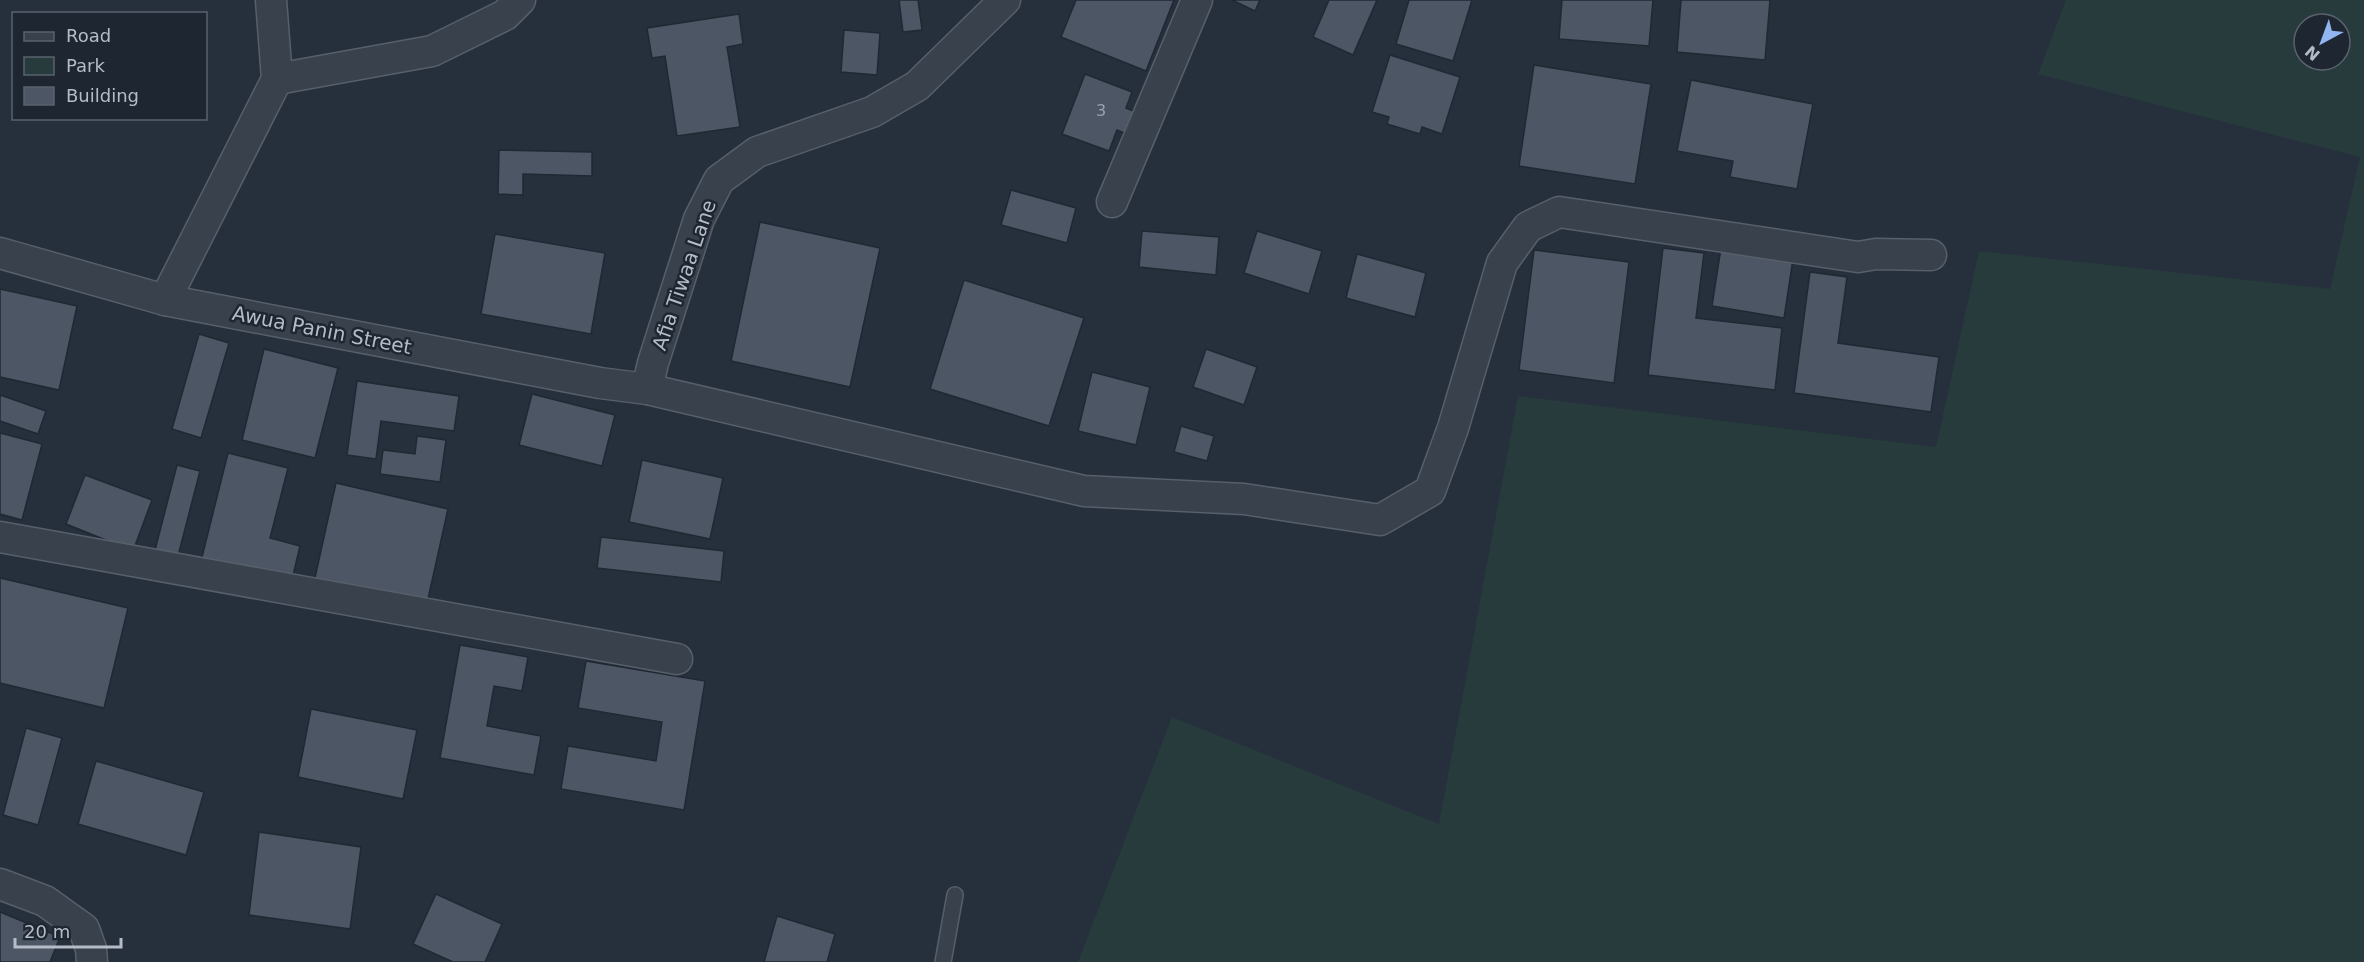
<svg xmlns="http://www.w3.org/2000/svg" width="2364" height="962" viewBox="0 0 2364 962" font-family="'DejaVu Sans',sans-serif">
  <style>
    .green { fill: #273b3d; fill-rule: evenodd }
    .building { fill: #4c5665; stroke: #202833; stroke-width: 1.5 }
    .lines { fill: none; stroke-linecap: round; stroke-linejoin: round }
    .lane-casing { stroke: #575f6a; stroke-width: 18 }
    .street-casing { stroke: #575f6a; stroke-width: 33 }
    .lane { stroke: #39414c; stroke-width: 15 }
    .street { stroke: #39414c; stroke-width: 30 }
    .labels { text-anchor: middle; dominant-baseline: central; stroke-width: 5; stroke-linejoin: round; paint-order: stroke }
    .number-label { font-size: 16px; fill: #9ba2af }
    .street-label { font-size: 20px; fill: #b5bcc8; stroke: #1e2631 }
  </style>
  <rect width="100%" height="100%" fill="#262f3c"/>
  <path class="green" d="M2066 0H2364V962H1078L1172 717 1439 824 1518 396 1936 447 1979 251 2330 289 2360 157 2038 74ZM2304 24H2340V60H2304Z"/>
  <g class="building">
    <polygon points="899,0 918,0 922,30 903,32"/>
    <polygon points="1076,0 1174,0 1146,71 1061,37"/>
    <polygon points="1232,0 1260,0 1255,11"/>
    <polygon points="1329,0 1377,0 1353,55 1313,37"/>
    <polygon points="1409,0 1472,0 1453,61 1396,44"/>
    <polygon points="1562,0 1653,0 1649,46 1559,39"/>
    <polygon points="1681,0 1770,0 1765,60 1677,52"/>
    <polygon points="739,14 743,44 727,47 740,127 677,136 665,56 652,58 647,28"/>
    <polygon points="844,30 880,33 877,75 841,72"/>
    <polygon points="1390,55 1460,77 1442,134 1422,127 1420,134 1387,124 1389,117 1372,112"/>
    <polygon points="1534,65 1651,84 1635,184 1519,166"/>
    <polygon points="1085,74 1132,92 1126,108 1138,113 1129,135 1117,130 1109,151 1062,134"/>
    <polygon points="1691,80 1813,104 1797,189 1730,177 1733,161 1677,151"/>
    <polygon points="499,150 592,152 592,176 523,174 523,195 498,194"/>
    <polygon points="1011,190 1076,208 1067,243 1001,225"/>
    <polygon points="760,222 880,248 850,387 731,361"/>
    <polygon points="1142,231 1219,237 1216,275 1139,267"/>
    <polygon points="1257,231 1322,251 1309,294 1244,273"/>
    <polygon points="495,234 605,253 591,334 481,314"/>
    <polygon points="1663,248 1704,253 1696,318 1782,328 1775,390 1648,375"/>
    <polygon points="1721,248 1793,259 1784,318 1712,306"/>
    <polygon points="1534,250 1629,262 1614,383 1519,370"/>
    <polygon points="1357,254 1426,273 1415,317 1346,298"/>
    <polygon points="1810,272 1847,277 1838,343 1939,357 1931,412 1794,393"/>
    <polygon points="964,280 1084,318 1049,426 930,389"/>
    <polygon points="0,289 77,306 59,390 0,377"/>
    <polygon points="199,334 229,343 201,438 172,429"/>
    <polygon points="264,349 338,368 315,458 242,440"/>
    <polygon points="1206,349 1257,367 1244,405 1193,387"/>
    <polygon points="1092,372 1150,387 1136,445 1078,431"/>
    <polygon points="357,381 459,396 454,431 381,421 376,459 347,455"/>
    <polygon points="532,394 615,415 602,466 519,445"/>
    <polygon points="0,395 46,411 38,434 0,421"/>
    <polygon points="1181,426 1214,436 1207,461 1174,452"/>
    <polygon points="0,433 42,444 22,520 0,514"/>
    <polygon points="417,436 446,440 440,482 380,474 383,450 415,454"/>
    <polygon points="228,453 288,468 270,538 300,546 290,588 200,565"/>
    <polygon points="642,460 723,478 710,539 629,522"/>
    <polygon points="177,465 200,471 178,556 155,550"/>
    <polygon points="85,475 152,500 133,551 66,524"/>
    <polygon points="336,483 448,509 426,608 314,582"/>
    <polygon points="601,537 724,551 721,582 597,568"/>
    <polygon points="0,578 128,608 104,708 0,683"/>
    <polygon points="460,645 528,657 522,691 494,686 487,726 541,736 534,775 440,758"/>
    <polygon points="586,661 705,681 684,810 561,789 568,746 656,761 662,722 578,708"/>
    <polygon points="311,709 417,730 403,799 298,777"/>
    <polygon points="26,728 62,738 38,825 3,815"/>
    <polygon points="96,761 204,792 186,855 78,824"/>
    <polygon points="259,832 361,847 350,929 249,915"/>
    <polygon points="436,894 502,924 485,962 453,962 413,944"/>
    <polygon points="0,912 60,937 50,962 0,962"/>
    <polygon points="777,916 835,934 827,962 764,962"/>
  </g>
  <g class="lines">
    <g class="lane-casing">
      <polyline id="lane" points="943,962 955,895"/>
    </g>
    <g class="street-casing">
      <g id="street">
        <polyline points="277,79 432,51 505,15 520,0"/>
        <polyline points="1112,202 1197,0"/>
        <polyline points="0,253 165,300 600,383 647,389 1084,491 1244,499 1380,520 1430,491 1453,428 1502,263 1528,227 1559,212 1858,257 1876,254 1931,255"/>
        <polyline points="165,300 277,79 271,0"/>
        <polyline points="647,389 653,363 699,219 719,180 757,152 872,112 917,86 1005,0"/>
        <polyline points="0,537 677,659"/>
        <polyline points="0,884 45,901 84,929 91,949 92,962"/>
      </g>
    </g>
    <use href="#lane" class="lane"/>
    <use href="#street" class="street"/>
  </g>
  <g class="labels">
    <g class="number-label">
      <text x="1101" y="110">3</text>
    </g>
    <g class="street-label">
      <text transform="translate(684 275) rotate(-71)">Afia Tiwaa Lane</text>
      <text transform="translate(322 330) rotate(11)">Awua Panin Street</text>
    </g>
  </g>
  <rect x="12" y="12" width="195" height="108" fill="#1e2631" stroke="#5a626d" stroke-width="1.5"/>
  <rect x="24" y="32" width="30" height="9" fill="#39414c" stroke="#5a626d" stroke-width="1.5"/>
  <text x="66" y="42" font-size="18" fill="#b5bcc8">Road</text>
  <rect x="24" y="57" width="30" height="18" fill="#273b3d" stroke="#5a626d" stroke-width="1.5"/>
  <text x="66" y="72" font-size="18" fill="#b5bcc8">Park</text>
  <rect x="24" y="87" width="30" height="18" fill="#4c5665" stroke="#5a626d" stroke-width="1.5"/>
  <text x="66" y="102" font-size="18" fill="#b5bcc8">Building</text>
  <g transform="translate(2322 42) rotate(221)"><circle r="28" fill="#1e2631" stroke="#5a626d" stroke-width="1.5"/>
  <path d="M0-4.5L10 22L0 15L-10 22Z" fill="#91b5f1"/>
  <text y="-9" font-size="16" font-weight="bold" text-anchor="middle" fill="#b5bcc8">N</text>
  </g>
  <path d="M15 938v9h106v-9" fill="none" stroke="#b5bcc8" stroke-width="3"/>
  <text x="24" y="938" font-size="18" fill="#b5bcc8" stroke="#1e2631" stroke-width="4.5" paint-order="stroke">20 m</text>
</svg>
